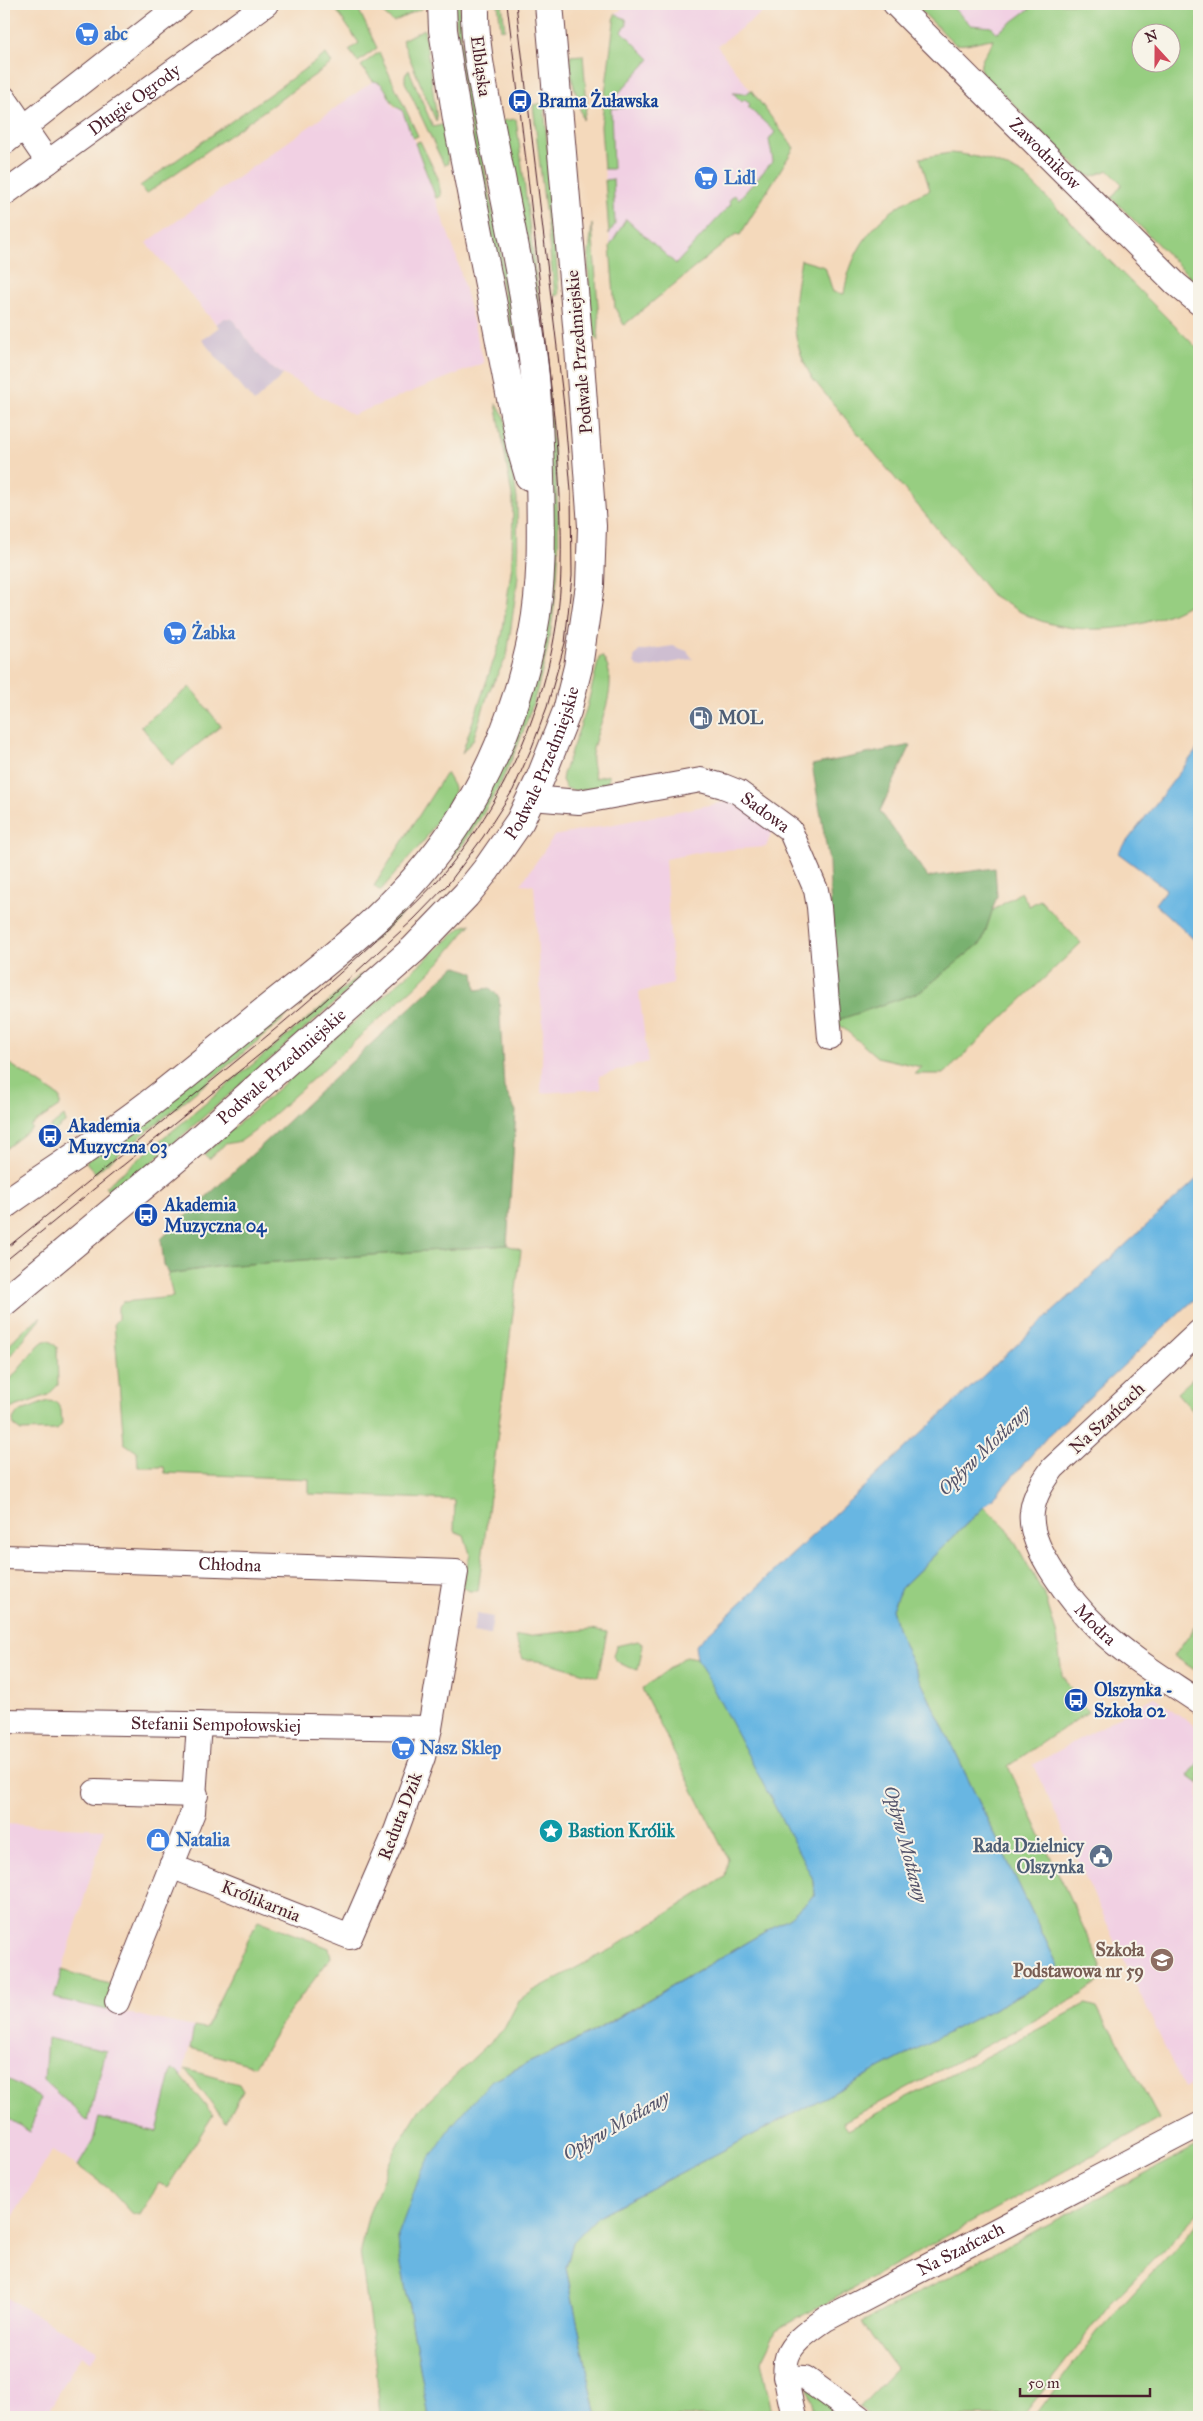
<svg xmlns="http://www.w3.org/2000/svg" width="1203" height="2421" viewBox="0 0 1203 2421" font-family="'IM FELL Great Primer',serif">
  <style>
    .built { fill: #f1d0e3 }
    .industrial { fill: #cebed1 }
    .green { fill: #97ce81; stroke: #707656; fill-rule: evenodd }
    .forest { fill: #79b16f; stroke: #62684d }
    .water { fill: #68b6e2; stroke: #596a86 }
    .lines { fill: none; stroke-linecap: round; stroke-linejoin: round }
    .minor-casing { stroke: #643b41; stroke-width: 26 }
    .major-casing { stroke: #643b41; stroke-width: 30 }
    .minor { stroke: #fff; stroke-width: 24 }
    .major { stroke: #fff; stroke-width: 28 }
    .tram { stroke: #4a1f2b; stroke-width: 1 }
    .labels { text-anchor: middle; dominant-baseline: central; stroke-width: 4; stroke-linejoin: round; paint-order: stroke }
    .shop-label { font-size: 18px; font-weight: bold; fill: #366cbe; stroke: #f7f3e8; text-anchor: start }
    .street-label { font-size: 18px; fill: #4a1f2b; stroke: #f7f3e8 }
    .transit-label { font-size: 18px; font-weight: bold; fill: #164399; stroke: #f7f3e8; text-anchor: start }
    .service-label { font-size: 18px; font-weight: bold; fill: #4e5e75; stroke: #f7f3e8; text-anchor: start }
    .culture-label { font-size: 18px; font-weight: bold; fill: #0d838f; stroke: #f7f3e8; text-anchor: start }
    .education-label { font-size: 18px; font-weight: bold; fill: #785e54; stroke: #f7f3e8; text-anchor: end }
    .water-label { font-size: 19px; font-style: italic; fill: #54546b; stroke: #f7f3e8 }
  </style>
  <rect width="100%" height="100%" fill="#f7f3e8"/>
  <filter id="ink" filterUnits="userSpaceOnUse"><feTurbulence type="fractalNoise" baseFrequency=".02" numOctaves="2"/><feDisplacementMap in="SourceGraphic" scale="10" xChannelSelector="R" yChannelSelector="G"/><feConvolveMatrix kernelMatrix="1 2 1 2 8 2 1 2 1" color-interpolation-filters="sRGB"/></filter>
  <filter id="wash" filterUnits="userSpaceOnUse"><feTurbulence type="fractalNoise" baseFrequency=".0096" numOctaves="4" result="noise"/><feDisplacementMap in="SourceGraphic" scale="20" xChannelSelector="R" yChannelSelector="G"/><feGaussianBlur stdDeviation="1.12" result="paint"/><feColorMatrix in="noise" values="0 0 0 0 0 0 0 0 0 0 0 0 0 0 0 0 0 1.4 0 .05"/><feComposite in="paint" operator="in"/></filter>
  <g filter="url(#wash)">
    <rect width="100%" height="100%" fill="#f4d9bb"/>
    <g class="built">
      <polygon points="629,4 774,4 717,46 794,148 740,235 736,234 624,325 615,308 601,126 615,14"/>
      <polygon points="949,4 1036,4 997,34 992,27 971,25"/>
      <polygon points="373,81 379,81 383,85 393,106 402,110 413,138 456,255 484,363 353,415 269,366 258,354 232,319 225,318 216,324 146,243"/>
      <polygon points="729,801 774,826 766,847 707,851 665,859 673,984 639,992 648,1062 599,1076 601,1089 541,1093 543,1033 534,885 521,884 554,836"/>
      <polygon points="1154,1697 1199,1729 1199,2081 1184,2088 1033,1765"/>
      <polygon points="4,1824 105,1829 54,1998 194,2027 165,2149 88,2172 52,2151 4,2232"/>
      <polygon points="4,2296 98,2351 92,2362 81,2355 45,2417 4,2417"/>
    </g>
    <g class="industrial">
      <polygon points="225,318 232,319 258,354 269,366 283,375 254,402 202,340 219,327 216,324"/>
      <polygon points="673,646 687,651 693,659 642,668 637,666 634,662 634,657 639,651"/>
      <polygon points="477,1614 493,1617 490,1635 473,1632"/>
    </g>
    <g class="green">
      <polygon points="332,4 356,4 377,48 358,62 349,50 359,43"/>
      <polygon points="372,4 431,4 393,22 379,9 380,7"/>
      <path d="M454 4H460C458 56 473 111 483 161 499 242 517 322 525 404L462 83Z"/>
      <polygon points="498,4 502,4 505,29 501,30"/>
      <path d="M914 4H949L971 25 992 27 997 33 1036 4H1199V286L1112 198 1122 184 1108 170 1093 176 1085 175 981 72C978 58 990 52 993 39 980 40 967 46 955 44ZM1140 32H1170V62H1140Z"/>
      <polygon points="615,14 626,19 627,25 622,31 650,59 616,96 625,106 623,108 611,108 613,169 604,169 601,126"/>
      <polygon points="424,29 437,120 436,121 402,40"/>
      <path d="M379 52 418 136 413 138 402 110C385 102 389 82 373 81L361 66Z"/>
      <polygon points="326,54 332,63 146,194 140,186"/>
      <polygon points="583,55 587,105 583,120 572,79 570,56"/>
      <polygon points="409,70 433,127 446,124 448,164 444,165 405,82 405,75"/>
      <polygon points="751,90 794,148 740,235 736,234 624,325 615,308 610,246 626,219 676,264 731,204 729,201 734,195 739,199 773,161 769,140 775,132 748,107 750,104 745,99 742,102 733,93 746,94"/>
      <polygon points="544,103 559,295 555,296 533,105"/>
      <path d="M516 119C528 210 539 301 548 392 553 453 562 517 557 578 550 678 514 781 451 860 418 903 375 939 335 974 258 1043 176 1108 95 1173L86 1162 428 879 543 623 501 121Z"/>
      <polygon points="420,141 438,178 441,196 436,198 415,143"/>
      <path d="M950 153C978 155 1001 163 1025 176L1199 350V598C1156 628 1095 637 1044 622 1025 616 1009 605 992 595L812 378C788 335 792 306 801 260L825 267 833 292 844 294C851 244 883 208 930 190L920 158Z"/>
      <polygon points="613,179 615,224 609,234 605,180"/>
      <polygon points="592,224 599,320 598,341 592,334 588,264"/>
      <polygon points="496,403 505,417 517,499 518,577 507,656 489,691 473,740 462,753 502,636 512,564 513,502"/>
      <path d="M602 656C623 685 597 724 592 754 591 761 594 770 595 778L609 775 608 782 604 786 575 791 566 788 562 780 563 774 587 707 599 658Z"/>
      <polygon points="190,687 221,726 172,765 141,726"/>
      <polygon points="446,773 454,787 454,795 424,841 380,891 374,886"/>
      <polygon points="1021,892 1029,906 1040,900 1081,943 944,1074 914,1074 921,1067 877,1057 835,1021 920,992 982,942 992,911"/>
      <polygon points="471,924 441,961 416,986 255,1131 241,1141 225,1144 209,1159 204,1154 462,927"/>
      <polygon points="360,975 363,978 113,1196 105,1187"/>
      <polygon points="4,1060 60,1097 60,1106 30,1126 32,1128 4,1150"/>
      <polygon points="64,1116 66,1122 40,1142 37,1138"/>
      <polygon points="507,1245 521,1250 478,1591 469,1591 462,1586 470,1554 464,1535 454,1531 455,1500 309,1494 309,1479 165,1473 164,1467 138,1467 137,1452 124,1443 114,1323 118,1319 118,1307 123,1302 173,1297 168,1274 222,1266"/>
      <path d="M40 1318H41L4 1363C4 1343 26 1327 40 1318Z"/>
      <polygon points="44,1341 50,1341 57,1347 58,1385 48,1395 4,1411 4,1387 39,1345"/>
      <polygon points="1199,1373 1199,1418 1177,1393"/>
      <polygon points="48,1401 56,1402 61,1410 62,1424 57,1430 21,1431 14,1426 13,1419 17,1413"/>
      <polygon points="984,1507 1007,1528 1045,1596 1057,1635 1062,1675 1074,1693 1070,1696 1078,1707 1082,1705 1088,1712 1008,1766 1101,1965 1100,1981 1081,1995 843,2122 848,2129 1086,2004 1097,2007 1107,2027 1113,2032 1159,2119 776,2330 761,2361 773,2417 597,2417 566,2268 573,2242 598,2216 1039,1985 1058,1966 913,1665 898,1631 892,1609 901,1588"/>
      <polygon points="1199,1622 1199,1673 1174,1656"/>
      <polygon points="592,1629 607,1632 598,1677 550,1663 523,1659 515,1637"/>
      <path d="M638 1641 643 1645 638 1670C629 1667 618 1665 613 1656L616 1646Z"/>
      <polygon points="686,1656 697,1658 703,1668 793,1838 814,1881 815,1895 790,1917 594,2031 491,2081 398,2235 399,2252 429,2417 380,2417 376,2367 360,2251 368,2216 395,2149 420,2109 504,2029 518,2002 533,1991 613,1948 725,1877 728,1859 642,1689"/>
      <polygon points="1199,1761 1199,1784 1188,1776"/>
      <polygon points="258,1920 329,1948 331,1957 286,2017 255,2066 190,2048 194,2027 205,2029"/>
      <polygon points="62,1970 116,1986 107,2010 54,1998"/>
      <polygon points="47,2038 106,2051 88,2121 44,2081"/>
      <polygon points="185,2069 239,2084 243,2091 226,2122"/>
      <polygon points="172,2070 177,2071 213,2115 167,2188 159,2183 140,2215 132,2213 112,2191 78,2166 93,2141 99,2118 157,2132"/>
      <polygon points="4,2076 40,2098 30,2132 4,2116"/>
      <polygon points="1199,2145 1199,2213 1109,2305 1023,2417 871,2417 859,2408 896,2369 862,2322"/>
      <polygon points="1199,2223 1199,2407 1191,2417 1033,2417 1098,2331"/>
      <polygon points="808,2386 850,2417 815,2417"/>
    </g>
    <g class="forest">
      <polygon points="911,745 880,811 928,877 995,868 997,896 982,942 920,992 835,1021 829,862 812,765"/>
      <polygon points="455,966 474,973 476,990 490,988 499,997 504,1088 516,1111 507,1245 222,1266 168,1274 164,1265 161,1239"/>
    </g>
    <g class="water">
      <polygon points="1199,747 1199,944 1155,904 1166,889 1118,853"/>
      <polygon points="1199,1177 1199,1295 1047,1437 997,1494 901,1588 892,1609 898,1631 913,1665 1058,1966 1039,1985 598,2216 573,2242 566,2268 597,2417 429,2417 399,2252 398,2235 422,2170 454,2123 491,2081 595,2031 790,1917 815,1895 814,1881 697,1658 695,1646 919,1435"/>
    </g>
  </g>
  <g filter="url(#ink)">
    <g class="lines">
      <g class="minor-casing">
        <g id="minor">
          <path id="s1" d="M895 4 1176 284 1199 303"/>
          <polyline points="4,98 48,162"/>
          <polyline points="4,143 181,4"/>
          <path id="s2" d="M4 194 266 4"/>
          <path id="s3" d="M532 798 579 802 701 780 723 786 738 792 790 830 816 890 819 907 830 1038"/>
          <path id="s4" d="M1199 1332 1053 1468C1043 1482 1034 1495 1032 1512 1027 1547 1074 1605 1098 1628 1128 1657 1165 1679 1199 1702"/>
          <path id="s5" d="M4 1557 456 1572 430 1728 423 1757 396 1831 350 1937 171 1866"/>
          <path id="s6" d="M4 1721 430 1728"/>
          <polyline points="95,1792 196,1795"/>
          <polyline points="117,2002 193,1812 199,1724"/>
          <polyline points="785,2377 805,2378 859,2417"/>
          <path id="s7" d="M794 2417C782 2361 775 2353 826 2319L1199 2125"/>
        </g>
      </g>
      <g class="major-casing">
        <g id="major">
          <polyline points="442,4 443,30 457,119 520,445 529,476"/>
          <path d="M4 1205C37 1181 71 1160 105 1136 166 1094 223 1044 281 998 346 947 409 897 455 827 494 769 519 701 533 633 543 582 541 527 540 475 539 439 538 402 534 367 525 288 507 210 492 132 484 89 474 48 475 4"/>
          <path id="s8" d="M4 1302 196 1142 414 949 466 895 486 870 520 821 540 779 567 711 578 667 590 585 592 526 579 348 549 4"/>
        </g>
      </g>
      <use href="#minor" class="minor"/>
      <use href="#major" class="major"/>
      <g class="tram">
        <path d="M4 1250C85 1185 165 1119 246 1053 291 1017 333 980 375 941 400 918 427 894 449 867 516 784 560 673 561 566 563 482 552 398 543 314 532 210 520 107 507 4"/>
        <polyline points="4,1262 317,1008 414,919 449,883 483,837 513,790 532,747 547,707 565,643 572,576 571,491 564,406 516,4"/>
      </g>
    </g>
  </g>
  <defs>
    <g id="supermarket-disc" transform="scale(1.25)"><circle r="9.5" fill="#3f7fe0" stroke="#f7f3e8"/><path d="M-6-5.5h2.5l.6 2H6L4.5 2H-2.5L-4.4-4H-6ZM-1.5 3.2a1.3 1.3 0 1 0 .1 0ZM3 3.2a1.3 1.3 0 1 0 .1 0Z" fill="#fff"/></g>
    <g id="bus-disc" transform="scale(1.25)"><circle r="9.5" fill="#1a4fb4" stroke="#f7f3e8"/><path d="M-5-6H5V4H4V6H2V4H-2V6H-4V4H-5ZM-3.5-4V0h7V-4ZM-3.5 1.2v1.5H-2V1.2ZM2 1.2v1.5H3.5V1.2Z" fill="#fff"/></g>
    <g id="fuel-disc" transform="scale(1.25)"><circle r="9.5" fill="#5c6f8a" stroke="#f7f3e8"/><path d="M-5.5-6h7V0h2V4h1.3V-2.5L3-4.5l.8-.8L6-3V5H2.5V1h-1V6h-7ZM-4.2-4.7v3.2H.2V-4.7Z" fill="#fff"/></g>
    <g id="sight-disc" transform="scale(1.25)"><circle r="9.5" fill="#0f9aa8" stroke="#f7f3e8"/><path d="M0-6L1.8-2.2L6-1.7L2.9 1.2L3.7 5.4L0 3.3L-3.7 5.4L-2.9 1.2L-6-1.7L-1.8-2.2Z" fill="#fff"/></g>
    <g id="shop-disc" transform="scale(1.25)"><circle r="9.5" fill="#3f7fe0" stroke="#f7f3e8"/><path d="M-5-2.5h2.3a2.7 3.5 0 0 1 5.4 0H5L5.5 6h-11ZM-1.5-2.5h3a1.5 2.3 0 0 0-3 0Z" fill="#fff"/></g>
    <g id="civic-disc" transform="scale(1.25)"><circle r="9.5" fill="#5c6f8a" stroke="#f7f3e8"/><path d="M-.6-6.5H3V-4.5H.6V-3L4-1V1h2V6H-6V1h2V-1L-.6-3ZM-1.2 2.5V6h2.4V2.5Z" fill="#fff"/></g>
    <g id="school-disc" transform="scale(1.25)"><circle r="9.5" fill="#8d6e63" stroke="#f7f3e8"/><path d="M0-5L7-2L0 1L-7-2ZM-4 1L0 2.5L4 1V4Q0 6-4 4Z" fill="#fff"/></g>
  </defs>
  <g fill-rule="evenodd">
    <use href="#supermarket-disc" x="87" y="34"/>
    <use href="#bus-disc" x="520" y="101"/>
    <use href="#supermarket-disc" x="706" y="178"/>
    <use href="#supermarket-disc" x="175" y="633"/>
    <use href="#fuel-disc" x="701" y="718"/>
    <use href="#bus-disc" x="50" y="1136"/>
    <use href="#bus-disc" x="146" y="1215"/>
    <use href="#bus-disc" x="1076" y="1700"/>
    <use href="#supermarket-disc" x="403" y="1748"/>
    <use href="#sight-disc" x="551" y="1831"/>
    <use href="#shop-disc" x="158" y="1840"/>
    <use href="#civic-disc" x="1101" y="1856"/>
    <use href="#school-disc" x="1162" y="1960"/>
  </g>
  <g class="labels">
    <g class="shop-label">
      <text x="104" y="34">abc</text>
      <text x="724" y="178">Lidl</text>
      <text x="192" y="633">Żabka</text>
      <text x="420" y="1748">Nasz Sklep</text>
      <text x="176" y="1840">Natalia</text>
    </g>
    <g class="street-label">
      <text transform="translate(481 66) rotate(82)">Elbląska</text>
      <text stroke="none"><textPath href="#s2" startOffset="161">Długie Ogrody</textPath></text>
      <text stroke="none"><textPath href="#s1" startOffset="212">Zawodników</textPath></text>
      <text transform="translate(579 352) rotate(-95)">Podwale Przedmiejskie</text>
      <text stroke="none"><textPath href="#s8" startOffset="770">Podwale Przedmiejskie</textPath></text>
      <text stroke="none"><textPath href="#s3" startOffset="244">Sadowa</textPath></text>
      <text stroke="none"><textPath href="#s8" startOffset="364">Podwale Przedmiejskie</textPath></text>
      <text transform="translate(1107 1418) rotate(-43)">Na Szańcach</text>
      <text stroke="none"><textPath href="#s5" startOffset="226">Chłodna</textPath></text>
      <text stroke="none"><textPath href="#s4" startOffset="381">Modra</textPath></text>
      <text stroke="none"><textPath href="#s6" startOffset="212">Stefanii Sempołowskiej</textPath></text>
      <text transform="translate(400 1816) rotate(-69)">Reduta Dzik</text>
      <text transform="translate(261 1901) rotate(22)">Królikarnia</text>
      <text stroke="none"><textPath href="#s7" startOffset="268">Na Szańcach</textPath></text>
    </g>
    <g class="transit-label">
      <text x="538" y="101">Brama Żuławska</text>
      <text x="68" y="1126">Akademia<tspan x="68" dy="21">Muzyczna 03</tspan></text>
      <text x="164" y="1205">Akademia<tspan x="164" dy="21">Muzyczna 04</tspan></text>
      <text x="1094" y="1690">Olszynka -<tspan x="1094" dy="21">Szkoła 02</tspan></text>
    </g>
    <g class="service-label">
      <text x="718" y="718">MOL</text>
      <text x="1084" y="1846" text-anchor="end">Rada Dzielnicy<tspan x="1084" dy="21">Olszynka</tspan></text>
    </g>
    <g class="culture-label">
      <text x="568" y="1831">Bastion Królik</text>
    </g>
    <g class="education-label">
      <text x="1144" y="1950">Szkoła<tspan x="1144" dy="21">Podstawowa nr 59</tspan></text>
    </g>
    <g class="water-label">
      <text transform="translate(984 1450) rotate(-44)">Opływ Motławy</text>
      <text transform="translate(906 1844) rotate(75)">Opływ Motławy</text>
      <text transform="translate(616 2125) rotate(-30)">Opływ Motławy</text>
    </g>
  </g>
  <rect width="1203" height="2421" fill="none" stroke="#f7f3e8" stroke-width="20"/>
  <g transform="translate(1156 48) rotate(339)"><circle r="24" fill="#f7f3e8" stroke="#b29e9c"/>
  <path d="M0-4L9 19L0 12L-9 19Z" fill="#d1495b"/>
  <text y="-8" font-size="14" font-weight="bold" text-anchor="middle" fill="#4a1f2b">N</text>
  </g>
  <path d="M1020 2388v8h130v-8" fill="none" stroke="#4a1f2b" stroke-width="2.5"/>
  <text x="1028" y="2388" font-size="15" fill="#4a1f2b" stroke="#f7f3e8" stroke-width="4" paint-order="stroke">50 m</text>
</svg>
